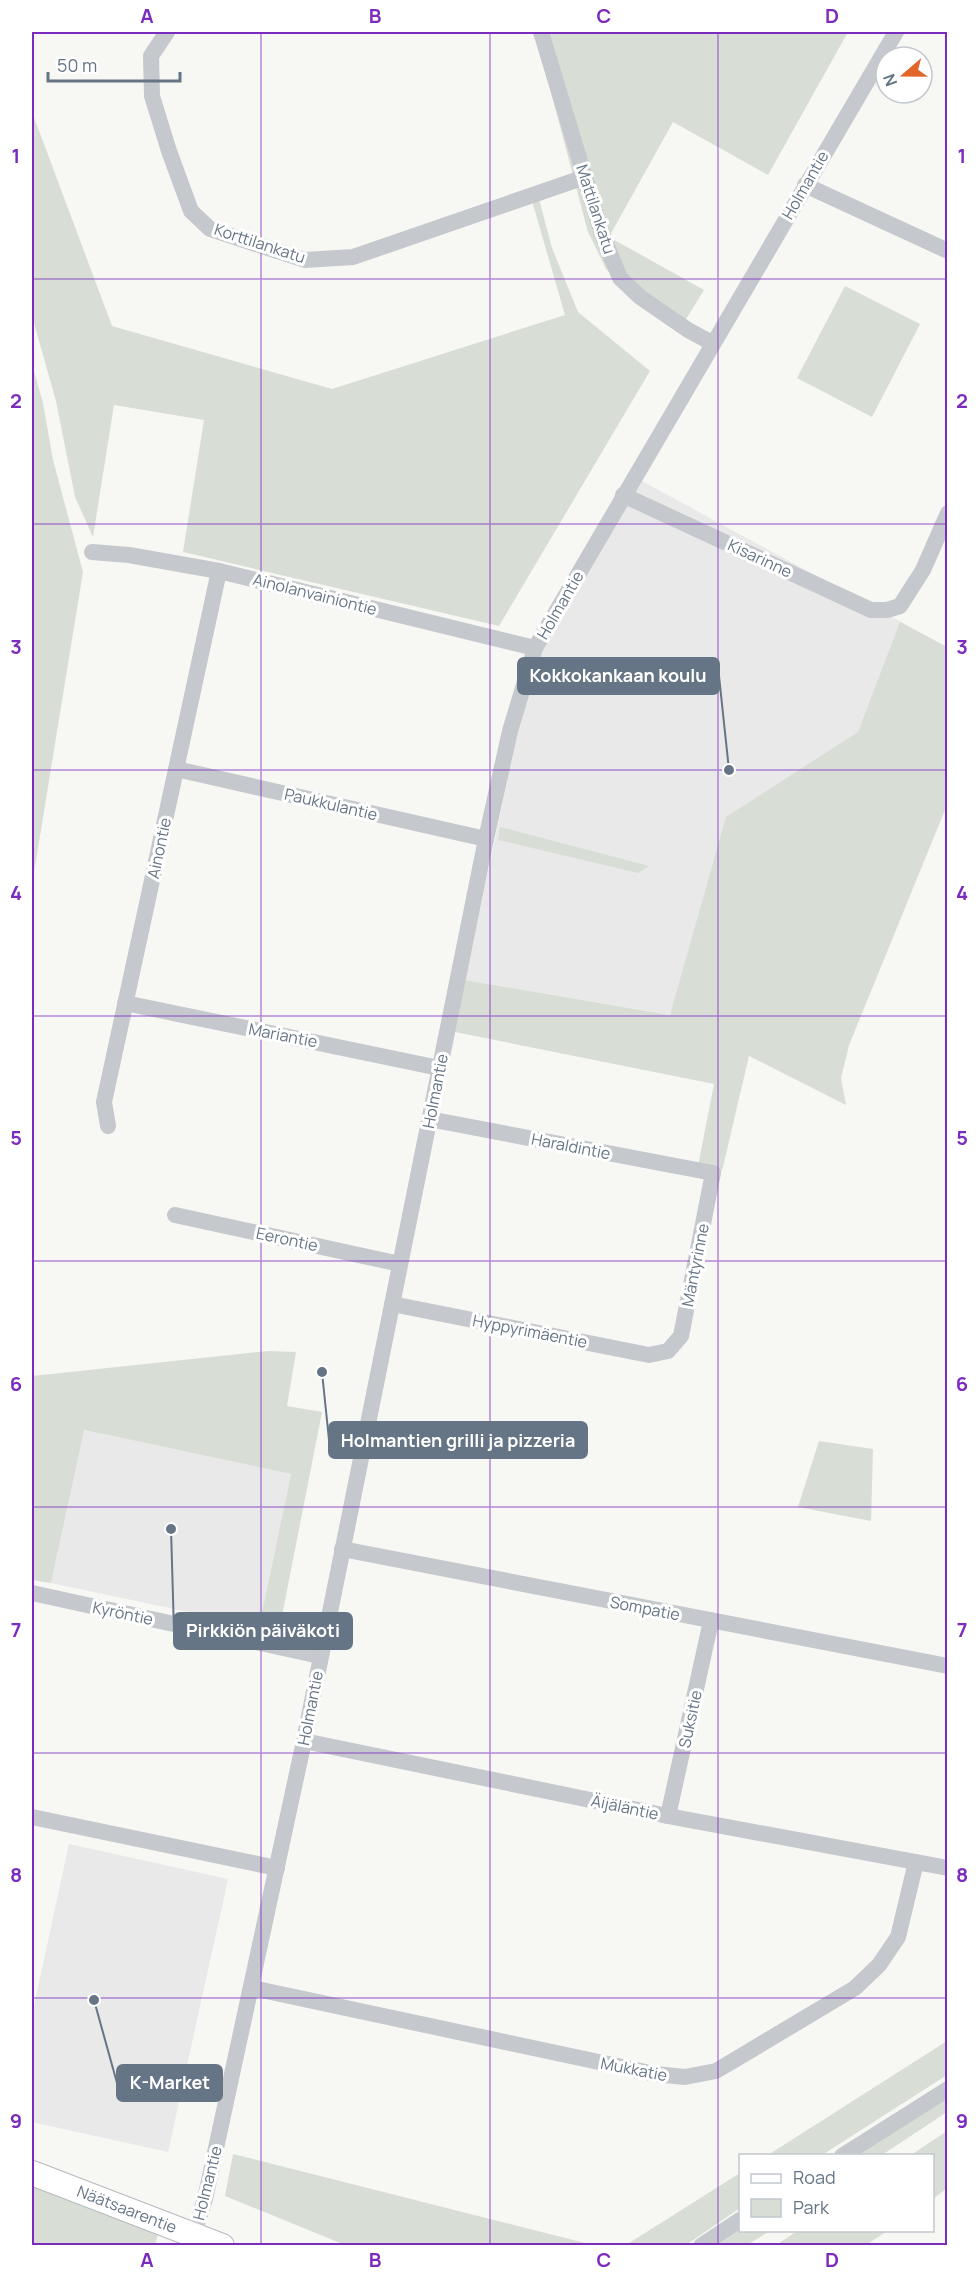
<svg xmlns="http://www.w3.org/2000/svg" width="979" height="2277" viewBox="0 0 979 2277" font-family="Manrope,sans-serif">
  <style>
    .built { fill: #e8e9e8 }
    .green { fill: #d8ded5 }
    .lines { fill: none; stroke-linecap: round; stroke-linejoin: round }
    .secondary-casing { stroke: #b5babf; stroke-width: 26 }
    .street { stroke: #c5c8cc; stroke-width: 16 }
    .secondary { stroke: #fff; stroke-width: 24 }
    .grid { fill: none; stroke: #7b2cbf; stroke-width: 1.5; stroke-opacity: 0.55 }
    .labels { text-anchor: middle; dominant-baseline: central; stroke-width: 6; stroke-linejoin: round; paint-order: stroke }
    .street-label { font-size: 16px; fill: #667585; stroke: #fff }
    .leader { fill: none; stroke: #667585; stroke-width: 2 }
    .callout-dot { fill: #667585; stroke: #fff; stroke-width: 2 }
    .callout { fill: #667585; stroke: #667585; stroke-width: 2 }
    .callout-label { font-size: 18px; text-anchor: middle; font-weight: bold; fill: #fff }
    .neatline { fill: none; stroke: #7b2cbf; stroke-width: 2 }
    .grid-label { font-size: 20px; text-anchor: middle; font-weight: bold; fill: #7b2cbf }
  </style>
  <rect width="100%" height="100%" fill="#f7f7f4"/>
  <g class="built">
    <polygon points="640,480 947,647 947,806 849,1045 465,980 517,735 540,651"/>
    <polygon points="83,1430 291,1474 259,1627 51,1583"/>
    <polygon points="69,1844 228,1879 168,2152 32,2122 32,2015"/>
  </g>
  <g class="green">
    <polygon points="535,32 848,32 768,175 673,122 609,237 704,290 678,332 637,301 606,269 588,232"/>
    <polygon points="32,112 112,326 332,389 565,315 532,201 539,199 552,248 578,312 650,371 499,626 183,552 204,420 114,405 93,537 75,497 56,401 32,316"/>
    <polygon points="845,286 920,324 872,417 797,378"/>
    <polygon points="32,364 43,403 53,460 83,572 32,885"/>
    <polygon points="900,622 947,647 947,804 849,1045 841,1078 846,1105 749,1056 722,1171 698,1166 714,1084 455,1032 465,980 670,1015 726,817 858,732"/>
    <polygon points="500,827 649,866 638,873 498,840"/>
    <polygon points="269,1351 296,1352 287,1406 322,1412 279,1631 259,1627 291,1474 84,1430 51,1583 32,1580 32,1376"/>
    <polygon points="819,1441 873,1449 871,1521 798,1507"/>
    <polygon points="947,2041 947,2075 822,2155 768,2155"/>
    <polygon points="947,2096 947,2112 882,2155 856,2156"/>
    <polygon points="947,2131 947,2188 933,2199 932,2156 911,2155"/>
    <polygon points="233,2154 593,2245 345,2245 225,2196"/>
    <polygon points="740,2173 740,2208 686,2245 626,2245"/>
    <polygon points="32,2183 158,2233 155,2245 32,2245"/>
    <polygon points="740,2230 770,2231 747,2245 716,2246"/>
    <polygon points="799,2230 887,2230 887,2231 866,2245 776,2245"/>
  </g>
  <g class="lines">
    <g class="secondary-casing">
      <polyline id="secondary" points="32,2173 222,2246"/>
    </g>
    <g class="street">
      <polyline points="167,32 151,56 152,96 169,151 191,211 210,229 305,260 353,257 585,177"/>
      <polyline points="541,32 602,234 620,278 640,297 688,330 712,343"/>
      <polyline points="805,185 948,251"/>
      <polyline points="623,495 871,610 887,610 900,606 923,570 948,513"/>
      <polyline points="92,552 129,555 219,571 535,648"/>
      <polyline points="176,769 486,839"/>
      <polyline points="125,1003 439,1068"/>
      <polyline points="108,1126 104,1102 219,571"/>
      <polyline points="175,1215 400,1264"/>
      <polyline points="392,1304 649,1355 668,1351 681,1336 713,1173 429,1119"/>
      <polyline points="342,1549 948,1666"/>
      <polyline points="32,1593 320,1656"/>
      <polyline points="304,1741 668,1816 948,1868"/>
      <polyline points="668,1816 711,1621"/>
      <polyline points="32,1817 277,1868"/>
      <polyline points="252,1988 655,2074 685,2077 716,2071 855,1988 879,1965 898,1937 916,1862"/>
      <polyline points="842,2156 948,2089"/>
      <polyline points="190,2245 205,2199 304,1741 486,839 510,731 535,648 896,32"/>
      <polyline points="701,2246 740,2220"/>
    </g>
    <use href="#secondary" class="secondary"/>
  </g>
  <path class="grid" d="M261 32V2246M490 32V2246M718 32V2246M32 279H948M32 524H948M32 770H948M32 1016H948M32 1261H948M32 1507H948M32 1753H948M32 1998H948"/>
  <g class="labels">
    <g class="street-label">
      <text transform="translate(805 185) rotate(-60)">Holmantie</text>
      <text transform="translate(596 209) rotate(72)">Mattilankatu</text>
      <text transform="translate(260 243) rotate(18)">Korttilankatu</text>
      <text transform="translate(760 558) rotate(25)">Kisarinne</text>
      <text transform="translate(315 594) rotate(14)">Ainolanvainiontie</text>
      <text transform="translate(560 605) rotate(-60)">Holmantie</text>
      <text transform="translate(331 804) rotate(13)">Paukkulantie</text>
      <text transform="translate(159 848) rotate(-78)">Ainontie</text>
      <text transform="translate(283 1035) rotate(11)">Mariantie</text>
      <text transform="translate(435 1091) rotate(-79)">Holmantie</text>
      <text transform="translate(571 1146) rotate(11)">Haraldintie</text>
      <text transform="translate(287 1239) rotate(12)">Eerontie</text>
      <text transform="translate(695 1265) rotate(-79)">Mäntyrinne</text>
      <text transform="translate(530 1331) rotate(11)">Hyppyrimäentie</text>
      <text transform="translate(645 1608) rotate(11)">Sompatie</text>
      <text transform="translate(123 1613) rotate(12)">Kyröntie</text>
      <text transform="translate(310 1708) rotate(-79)">Holmantie</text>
      <text transform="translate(690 1719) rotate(-78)">Suksitie</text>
      <text transform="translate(625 1807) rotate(12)">Äijäläntie</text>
      <text transform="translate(634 2069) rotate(11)">Mukkatie</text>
      <text transform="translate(207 2183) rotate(-76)">Holmantie</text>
      <text transform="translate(127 2209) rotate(21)">Näätsaarentie</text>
    </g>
  </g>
  <path class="leader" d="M729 770L719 676M322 1372L329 1440M171 1529L174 1631M94 2000L117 2083"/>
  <g class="callout-dot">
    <circle cx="729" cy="770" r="6"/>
    <circle cx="322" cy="1372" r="6"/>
    <circle cx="171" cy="1529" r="6"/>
    <circle cx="94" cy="2000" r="6"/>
  </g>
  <g class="callout">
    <rect x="518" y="658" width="201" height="36" rx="6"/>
    <rect x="329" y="1422" width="258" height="36" rx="6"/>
    <rect x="174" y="1613" width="178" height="36" rx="6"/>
    <rect x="117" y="2065" width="105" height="36" rx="6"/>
  </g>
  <g class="callout-label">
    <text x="618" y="682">Kokkokankaan koulu</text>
    <text x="458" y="1447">Holmantien grilli ja pizzeria</text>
    <text x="263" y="1637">Pirkkiön päiväkoti</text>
    <text x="170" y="2089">K-Market</text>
  </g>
  <rect width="979" height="2277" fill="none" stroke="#ffffff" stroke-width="66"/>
  <rect x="739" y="2154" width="195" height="78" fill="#ffffff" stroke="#c2c8ce" stroke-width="1.5"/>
  <rect x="751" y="2174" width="30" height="9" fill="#ffffff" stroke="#c2c8ce" stroke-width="1.5"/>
  <text x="793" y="2184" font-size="18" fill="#667585">Road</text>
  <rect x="751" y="2199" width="30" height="18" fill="#d8ded5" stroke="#c2c8ce" stroke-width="1.5"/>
  <text x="793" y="2214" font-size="18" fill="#667585">Park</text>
  <g transform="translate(904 75) rotate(250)"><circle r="28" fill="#ffffff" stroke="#c2c8ce" stroke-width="1.5"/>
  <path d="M0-4.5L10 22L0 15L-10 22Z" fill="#e2652a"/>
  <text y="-9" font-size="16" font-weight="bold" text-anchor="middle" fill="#667585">N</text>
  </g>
  <path d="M48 72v9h132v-9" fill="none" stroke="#667585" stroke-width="3"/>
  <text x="57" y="72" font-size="18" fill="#667585" stroke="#ffffff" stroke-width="4.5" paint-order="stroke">50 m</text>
  <rect x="33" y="33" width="913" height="2211" class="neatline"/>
  <g class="grid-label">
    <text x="147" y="23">A</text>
    <text x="375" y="23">B</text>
    <text x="604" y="23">C</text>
    <text x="832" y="23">D</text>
    <text x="16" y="163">1</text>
    <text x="962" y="163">1</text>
    <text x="16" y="408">2</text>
    <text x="962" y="408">2</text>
    <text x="16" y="654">3</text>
    <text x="962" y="654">3</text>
    <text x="16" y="900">4</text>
    <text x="962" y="900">4</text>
    <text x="16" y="1145">5</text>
    <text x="962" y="1145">5</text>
    <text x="16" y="1391">6</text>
    <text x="962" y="1391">6</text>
    <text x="16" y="1637">7</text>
    <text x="962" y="1637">7</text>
    <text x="16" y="1882">8</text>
    <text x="962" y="1882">8</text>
    <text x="16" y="2128">9</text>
    <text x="962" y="2128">9</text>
    <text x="147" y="2267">A</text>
    <text x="375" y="2267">B</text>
    <text x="604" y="2267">C</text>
    <text x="832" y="2267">D</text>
  </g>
</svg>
